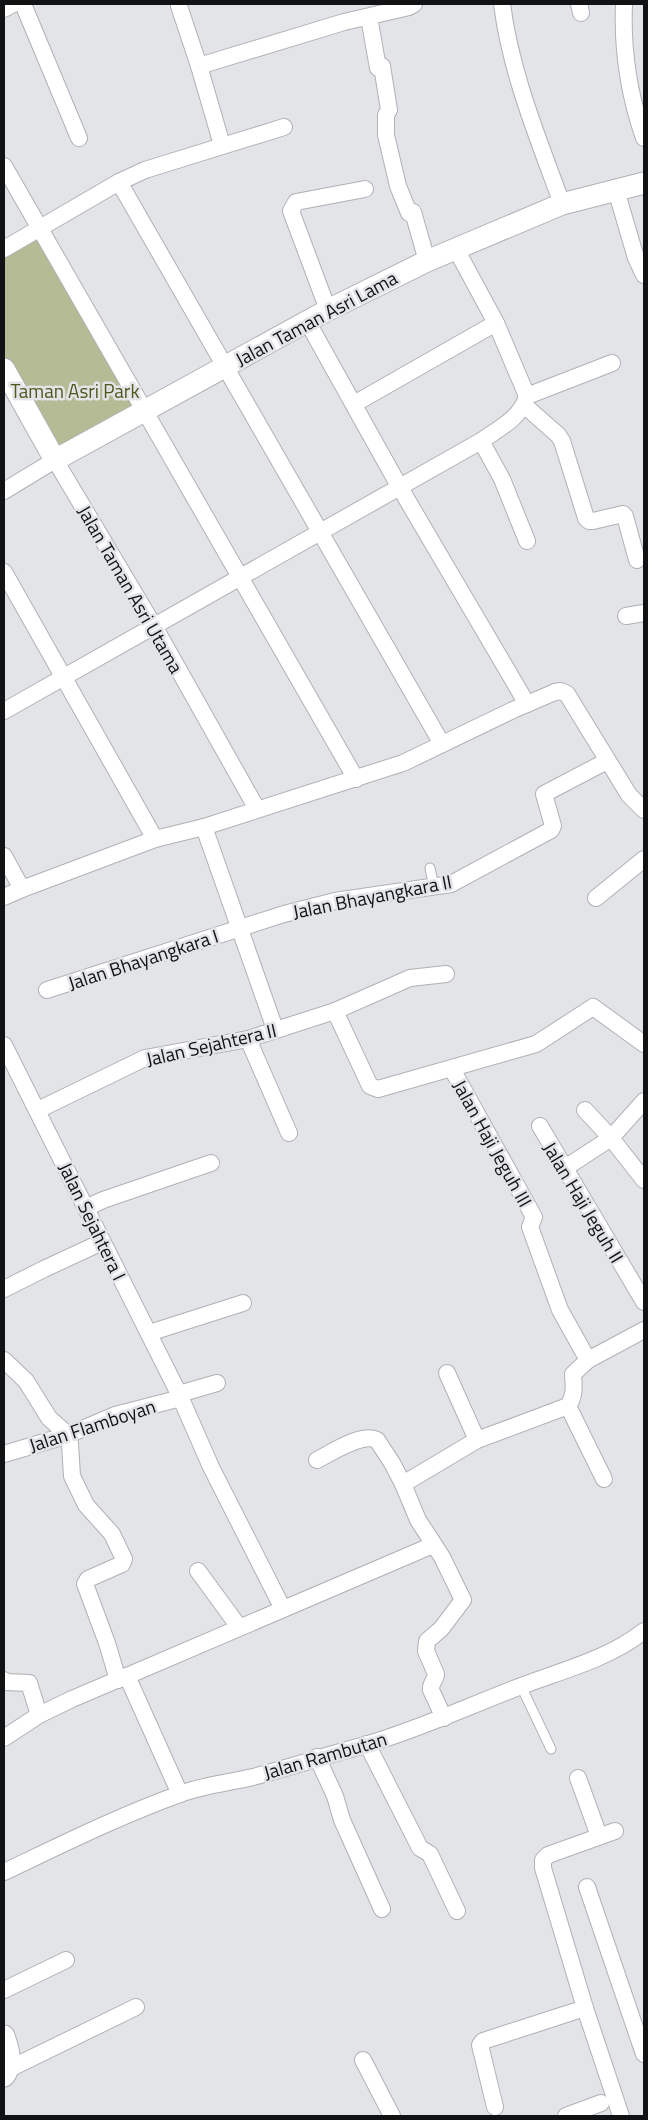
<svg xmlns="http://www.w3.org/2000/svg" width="648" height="2120" viewBox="0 0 648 2120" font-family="'Titillium Web',sans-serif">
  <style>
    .green { fill: #b5bc95 }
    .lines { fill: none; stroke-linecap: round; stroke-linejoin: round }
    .service-casing { stroke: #afb1b5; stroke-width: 11 }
    .minor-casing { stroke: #afb1b5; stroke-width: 18 }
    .tertiary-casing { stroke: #afb1b5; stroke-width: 23 }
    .service { stroke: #fff; stroke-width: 9 }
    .minor { stroke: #fff; stroke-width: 16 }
    .tertiary { stroke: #fff; stroke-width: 21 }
    .labels { text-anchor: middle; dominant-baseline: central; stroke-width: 5; stroke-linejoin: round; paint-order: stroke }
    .street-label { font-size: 19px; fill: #111213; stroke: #e2e4e8 }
    .park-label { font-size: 19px; fill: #50571b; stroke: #e2e4e8 }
  </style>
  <rect width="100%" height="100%" fill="#e2e4e8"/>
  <polygon class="green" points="40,230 148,410 56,465 4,370 4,250"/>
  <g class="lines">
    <g class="service-casing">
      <g id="service">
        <polyline points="430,868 434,887"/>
        <polyline points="521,1686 551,1749"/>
      </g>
    </g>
    <g class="minor-casing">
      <g id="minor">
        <polyline points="23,4 79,138"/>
        <path d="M502 4C511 74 538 138 562 204"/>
        <polyline points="579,4 581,13"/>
        <path d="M624 4C622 50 629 95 644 138"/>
        <polyline points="179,6 199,66"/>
        <polyline points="4,9 13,4"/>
        <polyline points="369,17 378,68 382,66 389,110 386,115 386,135 398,186 409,213 413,212 427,261"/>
        <polyline points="222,145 199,66 344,22 409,7 414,4"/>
        <polyline points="4,166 356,779"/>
        <polyline points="119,182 442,744"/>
        <polyline points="616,190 636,258 644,275"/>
        <polyline points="4,249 119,182 145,170 284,127"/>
        <polyline points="328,310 291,211 296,202 365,189"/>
        <polyline points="307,321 399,486 527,704"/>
        <polyline points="527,396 612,363"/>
        <polyline points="354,404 496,323"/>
        <polyline points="524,405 558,435 562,441 586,518 589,521 593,521 623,514 625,516 637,560"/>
        <polyline points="481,441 502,479 527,541"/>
        <polyline points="4,491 55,460 154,626 257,809"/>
        <polyline points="4,572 155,839"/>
        <polyline points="626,616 644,613"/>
        <path d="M4 711 481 441C498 429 521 418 527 396L496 323 456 249"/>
        <polyline points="204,827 275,1029"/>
        <polyline points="4,856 22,889"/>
        <polyline points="4,897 22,889 155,839 204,827 403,763 513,710 555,692 561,691 567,694 629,795 644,810"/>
        <polyline points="596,898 644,859"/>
        <polyline points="47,990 284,914 335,901 451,884 551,830 553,826 544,794 607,761"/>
        <polyline points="335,1011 370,1086 378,1089 536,1044 593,1007 644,1044"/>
        <polyline points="248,1039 289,1133"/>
        <polyline points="4,1045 179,1394 211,1467 283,1609"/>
        <path d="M452 1069 534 1217 530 1227 560 1310 588 1360 573 1374C574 1386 575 1396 568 1406"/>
        <polyline points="38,1110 145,1058 248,1039 335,1011 410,978 446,974"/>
        <polyline points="585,1110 611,1138 644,1101"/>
        <polyline points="540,1126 644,1302"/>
        <polyline points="565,1168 611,1138 644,1180"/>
        <polyline points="86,1208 103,1200 211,1163"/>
        <polyline points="4,1289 44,1269 102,1242"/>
        <polyline points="149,1333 243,1303"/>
        <polyline points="4,1360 26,1381 49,1418 68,1435 70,1444 72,1476 86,1505 112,1534 124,1559 122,1564 88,1579 85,1584 107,1643 118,1680"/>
        <polyline points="588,1360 644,1330"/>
        <polyline points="447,1373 477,1440"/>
        <polyline points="179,1394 217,1383"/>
        <polyline points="568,1406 604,1479"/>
        <polyline points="4,1454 68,1435 115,1415 181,1398"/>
        <path d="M317 1460C331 1453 362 1432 377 1440L392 1463 403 1484"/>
        <polyline points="198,1571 239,1627"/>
        <polyline points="4,1680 5,1682 29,1683 39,1715"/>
        <path d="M444 1718 431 1690C430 1683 436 1680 436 1674L426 1651 427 1641 441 1629 463 1600 442 1557 418 1520 403 1484 477 1440 568 1406"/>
        <polyline points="4,1738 39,1715 72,1699 126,1676"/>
        <polyline points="367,1744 420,1848 430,1854 457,1911"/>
        <polyline points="317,1757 335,1796 342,1820 382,1909"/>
        <polyline points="578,1778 599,1836"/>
        <polyline points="180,1794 127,1676 433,1545"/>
        <polyline points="615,1831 548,1855 543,1860 543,1868 585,2008 621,2116"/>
        <path d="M4 1872C61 1845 119 1816 180 1794 203 1785 228 1783 253 1777 291 1767 328 1755 365 1745 420 1729 471 1705 524 1685 564 1670 610 1658 644 1631"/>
        <polyline points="587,1887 644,2054"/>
        <polyline points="4,1990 66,1960"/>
        <polyline points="363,2060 392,2116"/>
        <polyline points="9,2069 136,2007"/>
        <polyline points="495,2107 480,2045 483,2041 585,2008"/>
        <polyline points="566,2116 601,2103"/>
      </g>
    </g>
    <g class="tertiary-casing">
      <g id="tertiary">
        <polyline points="4,369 55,460 328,310 427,261 562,204 644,183"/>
        <path d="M4 2036C9 2050 13 2064 4 2076"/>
      </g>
    </g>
    <use href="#service" class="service"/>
    <use href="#minor" class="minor"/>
    <use href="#tertiary" class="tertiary"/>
  </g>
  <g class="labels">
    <g class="street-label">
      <text transform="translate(316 318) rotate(-28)">Jalan Taman Asri Lama</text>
      <text transform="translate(131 589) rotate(60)">Jalan Taman Asri Utama</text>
      <text transform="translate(372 896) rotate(-11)">Jalan Bhayangkara II</text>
      <text transform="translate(143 959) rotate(-18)">Jalan Bhayangkara I</text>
      <text transform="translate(211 1044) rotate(-13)">Jalan Sejahtera II</text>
      <text transform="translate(493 1143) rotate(61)">Jalan Haji Jeguh III</text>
      <text transform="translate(584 1202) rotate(59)">Jalan Haji Jeguh II</text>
      <text transform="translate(93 1221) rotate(64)">Jalan Sejahtera I</text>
      <text transform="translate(92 1425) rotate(-18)">Jalan Flamboyan</text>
      <text transform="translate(325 1755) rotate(-16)">Jalan Rambutan</text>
    </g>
    <g class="park-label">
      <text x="75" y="390">Taman Asri Park</text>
    </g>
  </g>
  <rect width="648" height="2120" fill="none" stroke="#111213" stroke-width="10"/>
</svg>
